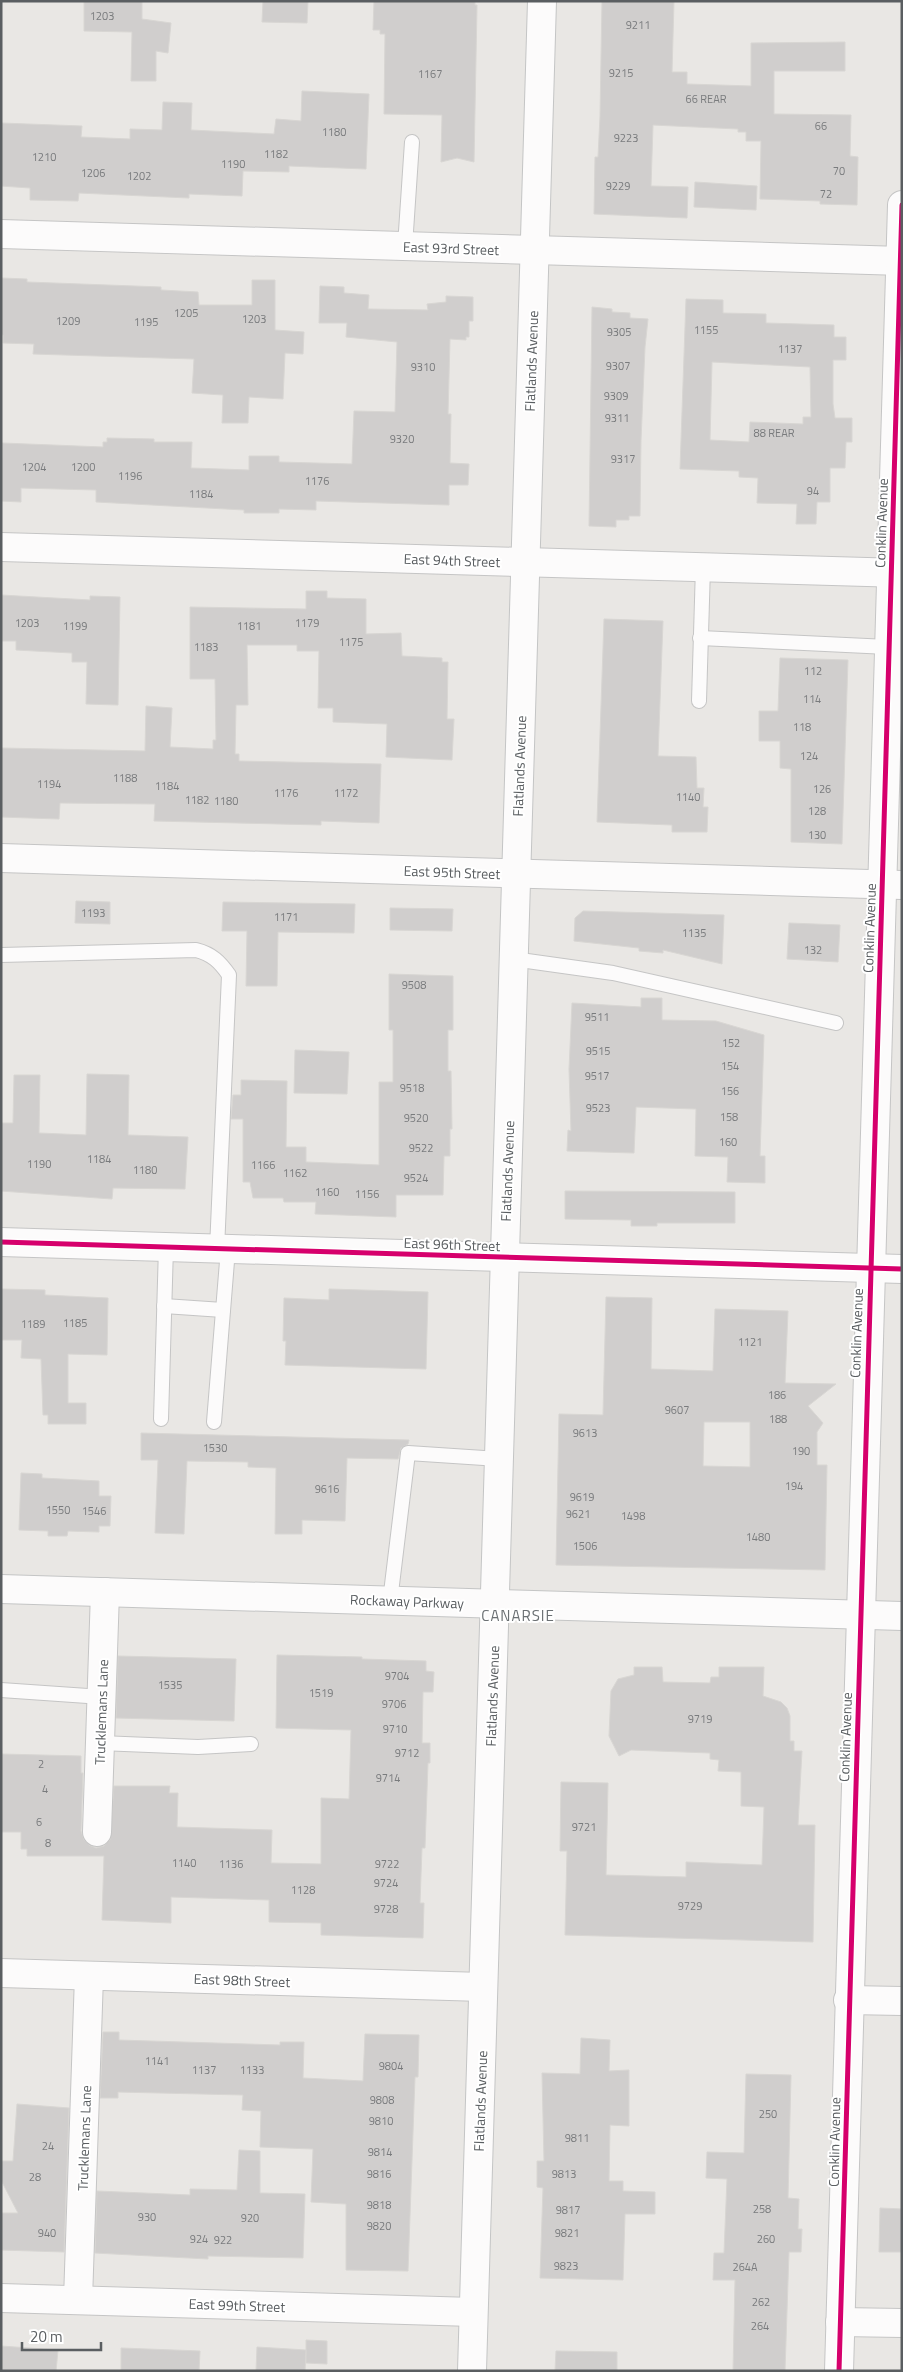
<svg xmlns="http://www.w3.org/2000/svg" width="903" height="2372" viewBox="0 0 903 2372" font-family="'Titillium Web',sans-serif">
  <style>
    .building { fill: #d0cecd; stroke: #d8d6d3; fill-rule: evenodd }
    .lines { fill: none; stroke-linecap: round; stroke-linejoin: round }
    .lane-casing { stroke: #c5c5c5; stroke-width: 16 }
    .street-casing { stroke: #c5c5c5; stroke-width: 30 }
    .secondary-casing { stroke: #c4c5c5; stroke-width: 30 }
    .lane { stroke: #fcfbfb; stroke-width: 14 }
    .street { stroke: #fcfbfb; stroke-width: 28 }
    .secondary { stroke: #fcfbfb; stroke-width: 28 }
    .cycleway-casing { stroke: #fff; stroke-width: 8 }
    .cycleway { stroke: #d6006c; stroke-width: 5 }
    .labels { text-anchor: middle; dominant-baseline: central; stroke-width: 4; stroke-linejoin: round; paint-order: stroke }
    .number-label { font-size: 11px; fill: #797b7d }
    .street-label { font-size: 14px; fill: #5a5e61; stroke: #fff }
    .neighbourhood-label { font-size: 15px; letter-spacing: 1px; fill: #6b7073; stroke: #fff }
  </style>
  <rect width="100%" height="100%" fill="#e9e7e4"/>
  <g class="building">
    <polygon points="84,1 142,1 142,19 171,23 168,53 156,51 156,81 131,81 132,32 84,31"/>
    <polygon points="263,1 308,1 307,23 262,22"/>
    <polygon points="374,1 475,1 475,5 477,5 474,162 457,158 441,162 442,115 384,114 385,34 380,34 380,30 373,30"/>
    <polygon points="602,1 674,1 672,72 687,72 687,84 751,86 751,43 845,42 845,71 774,71 774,114 851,115 850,156 858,157 857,205 820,204 820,201 760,199 761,141 746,141 746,132 738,132 738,129 653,125 651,186 688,187 687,218 594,214 595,157 598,157 600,117"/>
    <polygon points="302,91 369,94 366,169 289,166 289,172 243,171 242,196 189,194 189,198 79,193 78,201 30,200 30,188 1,186 1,123 82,126 81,137 130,139 130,129 162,130 163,102 192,103 191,130 274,134 276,119 301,121"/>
    <polygon points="695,182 757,186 756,210 694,207"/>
    <polygon points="1,278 27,279 27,282 161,287 161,290 198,292 199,305 252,305 252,280 275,280 275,330 304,332 303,354 285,353 283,399 249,397 248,423 222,423 223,395 192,393 194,359 33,354 34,344 3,343 3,335 1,335"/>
    <polygon points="320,286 344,287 344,293 369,295 368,309 428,310 427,304 446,302 446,296 473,297 473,321 469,321 469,337 466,337 466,340 450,339 448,414 451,414 450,463 469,464 468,485 449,485 449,505 316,501 316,510 279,509 279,513 244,513 244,510 96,502 96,490 21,488 21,502 1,501 2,443 103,447 103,442 107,442 107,438 154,439 154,442 192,442 191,468 249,470 249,456 279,456 279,462 352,464 354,411 395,412 397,342 346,337 347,323 319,323"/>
    <path d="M686 299 723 300V313L766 314V323L834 325V337H846V360H833V404L835 418H852V442H846L845 468H830V502H817L816 524H796L797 504 757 503 758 478 739 477V471L680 469ZM712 362 810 367 811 417H803V424L750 422 749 442 710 440Z"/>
    <polygon points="592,307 612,309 612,312 630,313 630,318 648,319 645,347 641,440 640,516 629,516 629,520 616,520 616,527 589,526"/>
    <polygon points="306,591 327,591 327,598 366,599 366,634 401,633 402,656 442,658 442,662 448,662 447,719 454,719 452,760 386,757 387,724 333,722 333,708 318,708 319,651 297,651 297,645 247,645 248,705 236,705 235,754 239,754 239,761 381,764 379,823 321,821 321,825 154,821 155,804 60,803 59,819 1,817 1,748 145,751 146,706 172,708 170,747 213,749 213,740 216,740 215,679 190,679 190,607 306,609"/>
    <polygon points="1,595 90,600 90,596 120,597 118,705 86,704 87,662 72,662 72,653 16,650 16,641 1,641"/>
    <polygon points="604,619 663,621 658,756 696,757 697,788 704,788 703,807 708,807 707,832 672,832 672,825 597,822"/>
    <polygon points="780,658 848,660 842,844 791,842 791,769 780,768 780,741 759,741 759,711 778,711"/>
    <polygon points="76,901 110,902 110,924 75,923"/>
    <polygon points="223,902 355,904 354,933 278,932 277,986 246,986 247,931 222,931"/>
    <polygon points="390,908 453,909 452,931 390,930"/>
    <polygon points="583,911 724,915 722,964 663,950 663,953 639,951 639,948 574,941 575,918"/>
    <polygon points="789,923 840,925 838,962 787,959"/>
    <polygon points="389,974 453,976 453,1030 448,1030 448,1071 451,1071 452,1129 450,1129 450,1156 444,1156 443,1195 396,1195 396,1217 315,1214 316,1202 284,1202 283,1198 253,1198 250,1182 243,1182 243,1119 231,1119 233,1095 241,1095 241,1080 287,1081 286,1147 306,1147 306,1162 379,1165 379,1082 393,1082 393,1030 389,1030"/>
    <polygon points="641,998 662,998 662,1020 716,1021 764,1035 760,1156 765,1156 765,1183 727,1182 728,1157 695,1156 696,1109 636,1107 634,1153 567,1151 568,1130 571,1131 569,1069 572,1003 641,1007"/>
    <polygon points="295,1050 349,1052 347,1094 294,1093"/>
    <polygon points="87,1074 129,1075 128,1135 188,1137 185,1189 113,1188 112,1199 1,1191 1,1123 13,1123 14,1075 40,1075 39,1133 86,1135"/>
    <polygon points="565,1191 735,1192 735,1223 657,1223 657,1226 631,1226 631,1220 565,1219"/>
    <polygon points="1,1289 45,1290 45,1295 108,1298 107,1355 68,1354 68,1403 86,1403 86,1424 48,1424 48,1415 43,1415 41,1359 21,1358 22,1340 2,1340"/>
    <polygon points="329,1289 428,1292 426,1369 285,1365 286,1341 283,1341 284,1298 329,1300"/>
    <path d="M606 1297 652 1298 651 1369 713 1371 715 1309 788 1311 785 1383 836 1384 808 1406 823 1423 817 1432V1465H827L825 1570 556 1565 559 1414 603 1415ZM704 1422H750V1467L703 1466Z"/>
    <polygon points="141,1433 409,1440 408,1444 401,1448 398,1459 347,1458 345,1521 302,1520 302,1534 275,1534 276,1468 248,1467 248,1462 187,1461 184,1534 155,1533 158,1460 141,1460"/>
    <polygon points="21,1473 42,1474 42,1478 99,1481 99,1496 111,1496 110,1526 99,1526 99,1532 68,1531 67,1536 48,1536 48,1531 19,1530"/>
    <polygon points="277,1655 362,1657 362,1659 426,1661 426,1671 434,1672 433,1692 423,1692 422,1743 430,1743 430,1763 428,1763 425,1848 422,1848 421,1875 420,1903 424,1903 423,1938 321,1935 321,1923 269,1922 269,1900 171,1897 171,1923 102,1920 104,1856 27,1856 27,1849 21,1849 21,1832 1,1832 1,1754 81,1756 81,1773 83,1773 81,1831 84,1840 89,1845 96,1848 104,1846 110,1840 114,1786 170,1786 169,1793 178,1793 177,1827 272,1830 271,1863 321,1864 321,1798 349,1799 351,1730 276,1728"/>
    <polygon points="118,1656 236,1659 234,1721 116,1718"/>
    <polygon points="634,1667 662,1667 663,1682 710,1683 711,1677 719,1677 719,1667 764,1667 763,1696 781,1702 787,1708 790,1716 790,1741 794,1741 794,1751 802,1751 798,1825 815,1825 813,1942 565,1935 567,1851 560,1851 561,1782 608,1783 606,1875 686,1877 686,1862 762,1865 764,1807 741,1806 741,1772 718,1771 719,1760 710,1759 710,1753 631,1750 619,1756 609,1736 611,1691 618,1679 634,1675"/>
    <polygon points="103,2032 119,2032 119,2040 280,2045 280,2042 304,2042 303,2078 363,2081 365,2034 419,2035 418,2077 415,2077 408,2271 346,2270 346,2204 311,2202 313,2149 260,2147 261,2111 242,2110 243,2095 118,2092 118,2098 100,2098"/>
    <polygon points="581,2038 610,2040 609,2071 629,2070 629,2126 610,2125 609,2181 623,2181 623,2191 655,2192 655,2214 625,2214 623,2280 540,2278 543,2188 537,2187 537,2161 544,2161 542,2073 580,2074"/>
    <polygon points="746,2074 791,2075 788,2198 799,2199 798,2229 802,2229 801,2252 789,2252 785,2371 733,2371 735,2280 713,2280 714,2253 724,2253 727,2179 706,2178 707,2152 744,2153"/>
    <polygon points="17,2104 69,2108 64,2252 1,2250 1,2213 18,2213 1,2180 1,2161 13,2161"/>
    <polygon points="239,2150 260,2151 260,2193 305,2194 303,2258 208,2256 208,2259 95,2253 97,2191 190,2195 190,2189 237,2190"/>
    <polygon points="880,2208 902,2209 902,2252 879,2252"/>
    <polygon points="306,2340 327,2341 327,2364 306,2363"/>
    <polygon points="1,2346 58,2350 56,2371 1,2371"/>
    <polygon points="257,2347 306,2350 305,2371 256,2371"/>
    <polygon points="121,2348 200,2351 199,2371 121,2371"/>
    <polygon points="556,2351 617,2352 617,2371 555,2371"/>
  </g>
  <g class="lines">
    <g class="lane-casing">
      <g id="lane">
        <polyline points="405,246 412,142"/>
        <polyline points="700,638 888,647"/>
        <polyline points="699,701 703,567"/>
        <path d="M1 955 196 950C212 954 220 962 229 975L217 1249"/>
        <polyline points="513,959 613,973 836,1023"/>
        <polyline points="164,1306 223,1310"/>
        <polyline points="161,1419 166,1247"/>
        <polyline points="214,1422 228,1249"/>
        <polyline points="390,1601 408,1453 499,1459"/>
        <polyline points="1,1690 102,1697"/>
        <polyline points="100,1743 198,1747 251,1744"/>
      </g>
    </g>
    <g class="street-casing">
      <g id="street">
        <polyline points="1,234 902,261"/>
        <polyline points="1,547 902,573"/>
        <polyline points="1,858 902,885"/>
        <polyline points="1,1242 902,1269"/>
        <polyline points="97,1832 105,1592"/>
        <polyline points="1,1973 483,1987"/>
        <polyline points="848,2000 902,2001"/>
        <polyline points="1,2298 473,2312"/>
        <polyline points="78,2300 89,1976"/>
        <polyline points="840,2322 902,2323"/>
        <polyline points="839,2371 902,205"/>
      </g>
    </g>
    <g class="secondary-casing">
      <g id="secondary">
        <polyline points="1,1589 902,1616"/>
        <polyline points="472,2371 542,1"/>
      </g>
    </g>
    <use href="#lane" class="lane"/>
    <use href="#street" class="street"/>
    <use href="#secondary" class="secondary"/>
    <g class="cycleway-casing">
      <g id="cycleway">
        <polyline points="1,1242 902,1269"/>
        <polyline points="839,2371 902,205"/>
      </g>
    </g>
    <use href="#cycleway" class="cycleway"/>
  </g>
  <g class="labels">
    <g class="number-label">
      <text x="102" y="16">1203</text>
      <text x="638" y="25">9211</text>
      <text x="621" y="73">9215</text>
      <text x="430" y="74">1167</text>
      <text x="706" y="99">66 REAR</text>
      <text x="821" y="126">66</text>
      <text x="334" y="132">1180</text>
      <text x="626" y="138">9223</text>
      <text x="276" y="154">1182</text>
      <text x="44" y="157">1210</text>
      <text x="233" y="164">1190</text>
      <text x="839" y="171">70</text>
      <text x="93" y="173">1206</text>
      <text x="139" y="176">1202</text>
      <text x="618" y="186">9229</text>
      <text x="826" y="194">72</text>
      <text x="186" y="313">1205</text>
      <text x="254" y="319">1203</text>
      <text x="68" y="321">1209</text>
      <text x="146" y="322">1195</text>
      <text x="706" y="330">1155</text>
      <text x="619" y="332">9305</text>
      <text x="790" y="349">1137</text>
      <text x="618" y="366">9307</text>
      <text x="423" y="367">9310</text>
      <text x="616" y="396">9309</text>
      <text x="617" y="418">9311</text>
      <text x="774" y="433">88 REAR</text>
      <text x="402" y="439">9320</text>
      <text x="623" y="459">9317</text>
      <text x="34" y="467">1204</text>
      <text x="83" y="467">1200</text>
      <text x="130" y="476">1196</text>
      <text x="317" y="481">1176</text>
      <text x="813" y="491">94</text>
      <text x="201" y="494">1184</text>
      <text x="27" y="623">1203</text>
      <text x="307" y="623">1179</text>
      <text x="75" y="626">1199</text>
      <text x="249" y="626">1181</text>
      <text x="351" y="642">1175</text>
      <text x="206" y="647">1183</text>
      <text x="813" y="671">112</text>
      <text x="812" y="699">114</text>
      <text x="802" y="727">118</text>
      <text x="809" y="756">124</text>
      <text x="125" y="778">1188</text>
      <text x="49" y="784">1194</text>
      <text x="167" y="786">1184</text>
      <text x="822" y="789">126</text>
      <text x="286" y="793">1176</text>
      <text x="346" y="793">1172</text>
      <text x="688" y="797">1140</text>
      <text x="197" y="800">1182</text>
      <text x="226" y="801">1180</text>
      <text x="817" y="811">128</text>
      <text x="817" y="835">130</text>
      <text x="93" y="913">1193</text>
      <text x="286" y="917">1171</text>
      <text x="694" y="933">1135</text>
      <text x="813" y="950">132</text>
      <text x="414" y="985">9508</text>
      <text x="597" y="1017">9511</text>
      <text x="731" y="1043">152</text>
      <text x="598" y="1051">9515</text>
      <text x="730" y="1066">154</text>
      <text x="597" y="1076">9517</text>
      <text x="412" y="1088">9518</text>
      <text x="730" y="1091">156</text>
      <text x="598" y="1108">9523</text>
      <text x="729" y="1117">158</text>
      <text x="416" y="1118">9520</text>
      <text x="728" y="1142">160</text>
      <text x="421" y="1148">9522</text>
      <text x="99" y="1159">1184</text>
      <text x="39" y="1164">1190</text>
      <text x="263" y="1165">1166</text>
      <text x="145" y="1170">1180</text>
      <text x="295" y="1173">1162</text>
      <text x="416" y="1178">9524</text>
      <text x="327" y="1192">1160</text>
      <text x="367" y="1194">1156</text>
      <text x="75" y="1323">1185</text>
      <text x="33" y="1324">1189</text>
      <text x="750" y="1342">1121</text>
      <text x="777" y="1395">186</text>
      <text x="677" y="1410">9607</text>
      <text x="778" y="1419">188</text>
      <text x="585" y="1433">9613</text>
      <text x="215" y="1448">1530</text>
      <text x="801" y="1451">190</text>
      <text x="794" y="1486">194</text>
      <text x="327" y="1489">9616</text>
      <text x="582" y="1497">9619</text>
      <text x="58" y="1510">1550</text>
      <text x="94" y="1511">1546</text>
      <text x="578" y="1514">9621</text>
      <text x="633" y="1516">1498</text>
      <text x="758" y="1537">1480</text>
      <text x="585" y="1546">1506</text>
      <text x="397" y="1676">9704</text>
      <text x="170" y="1685">1535</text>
      <text x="321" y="1693">1519</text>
      <text x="394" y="1704">9706</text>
      <text x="700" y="1719">9719</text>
      <text x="395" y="1729">9710</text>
      <text x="407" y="1753">9712</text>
      <text x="41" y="1764">2</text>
      <text x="388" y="1778">9714</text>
      <text x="45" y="1789">4</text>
      <text x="39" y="1822">6</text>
      <text x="584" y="1827">9721</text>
      <text x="48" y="1843">8</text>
      <text x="184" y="1863">1140</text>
      <text x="231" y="1864">1136</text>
      <text x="387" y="1864">9722</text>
      <text x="386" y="1883">9724</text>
      <text x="303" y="1890">1128</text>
      <text x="690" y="1906">9729</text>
      <text x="386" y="1909">9728</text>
      <text x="157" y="2061">1141</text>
      <text x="391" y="2066">9804</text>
      <text x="204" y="2070">1137</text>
      <text x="252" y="2070">1133</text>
      <text x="382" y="2100">9808</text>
      <text x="768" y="2114">250</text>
      <text x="381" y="2121">9810</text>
      <text x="577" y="2138">9811</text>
      <text x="48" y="2146">24</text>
      <text x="380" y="2152">9814</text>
      <text x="379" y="2174">9816</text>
      <text x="564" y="2174">9813</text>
      <text x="35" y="2177">28</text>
      <text x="379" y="2205">9818</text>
      <text x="762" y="2209">258</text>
      <text x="568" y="2210">9817</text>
      <text x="147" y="2217">930</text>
      <text x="250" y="2218">920</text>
      <text x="379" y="2226">9820</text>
      <text x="47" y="2233">940</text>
      <text x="567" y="2233">9821</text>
      <text x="199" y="2239">924</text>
      <text x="766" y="2239">260</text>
      <text x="223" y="2240">922</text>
      <text x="566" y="2266">9823</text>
      <text x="745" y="2267">264A</text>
      <text x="761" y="2302">262</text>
      <text x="760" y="2326">264</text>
    </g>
    <g class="street-label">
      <text transform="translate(451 248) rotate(2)">East 93rd Street</text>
      <text transform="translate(531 361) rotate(-88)">Flatlands Avenue</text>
      <text transform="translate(881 523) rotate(-88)">Conklin Avenue</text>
      <text transform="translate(452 560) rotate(2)">East 94th Street</text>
      <text transform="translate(519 766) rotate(-88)">Flatlands Avenue</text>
      <text transform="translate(452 872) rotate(2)">East 95th Street</text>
      <text transform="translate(869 928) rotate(-88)">Conklin Avenue</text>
      <text transform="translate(507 1171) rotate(-88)">Flatlands Avenue</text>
      <text transform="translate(452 1244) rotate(2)">East 96th Street</text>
      <text transform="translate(856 1333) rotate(-88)">Conklin Avenue</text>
      <text transform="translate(407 1601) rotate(2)">Rockaway Parkway</text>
      <text transform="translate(492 1696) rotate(-88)">Flatlands Avenue</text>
      <text transform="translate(101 1712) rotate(-88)">Trucklemans Lane</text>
      <text transform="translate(845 1737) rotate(-88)">Conklin Avenue</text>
      <text transform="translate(242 1980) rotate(2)">East 98th Street</text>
      <text transform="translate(480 2101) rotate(-88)">Flatlands Avenue</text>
      <text transform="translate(84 2138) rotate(-88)">Trucklemans Lane</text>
      <text transform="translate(834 2142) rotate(-89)">Conklin Avenue</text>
      <text transform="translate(237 2305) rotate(2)">East 99th Street</text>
    </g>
    <g class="neighbourhood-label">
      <text x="518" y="1615">CANARSIE</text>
    </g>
  </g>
  <rect width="903" height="2372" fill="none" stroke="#5a5e61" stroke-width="5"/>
  <path d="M22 2342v8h79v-8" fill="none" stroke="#5a5e61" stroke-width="2.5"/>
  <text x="30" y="2342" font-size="15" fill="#5a5e61" stroke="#ffffff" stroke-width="4" paint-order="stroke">20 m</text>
</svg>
